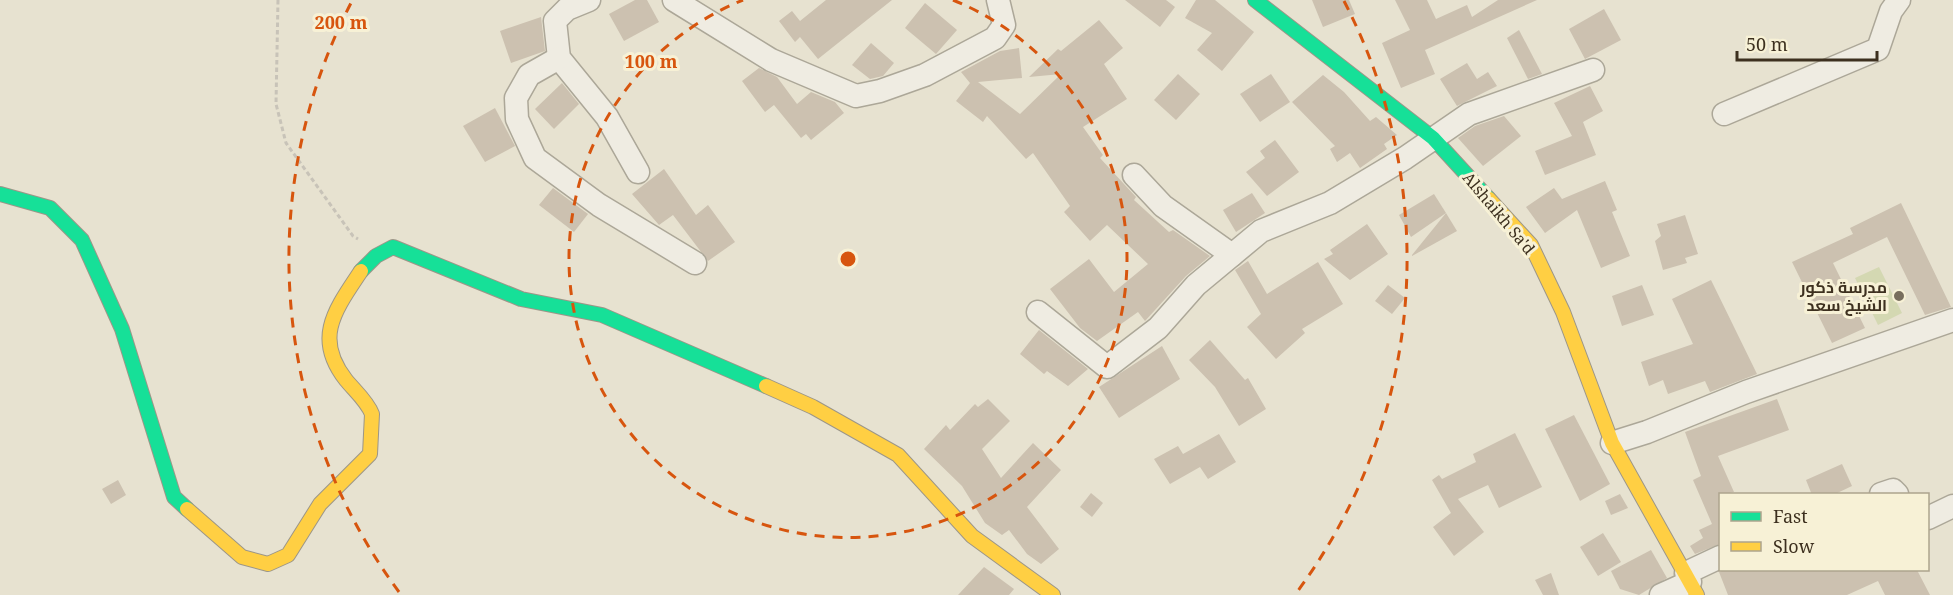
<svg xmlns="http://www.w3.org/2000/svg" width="1953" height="595" viewBox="0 0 1953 595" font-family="'Noto Serif',Cairo,serif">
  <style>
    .green { fill: #d4d8b2 }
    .building { fill: #ccc1b0 }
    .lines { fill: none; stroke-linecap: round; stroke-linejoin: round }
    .street-casing { stroke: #aca798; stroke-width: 25 }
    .fast-casing { stroke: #9c9688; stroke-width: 16 }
    .slow-casing { stroke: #9c9688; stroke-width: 16 }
    .path { stroke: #c8c3b8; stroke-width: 3; stroke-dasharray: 4.5 3; stroke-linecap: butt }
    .street { stroke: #efece2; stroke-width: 22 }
    .fast { stroke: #16e098; stroke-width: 14 }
    .slow { stroke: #ffcf43; stroke-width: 14 }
    .ring { fill: none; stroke: #d7550e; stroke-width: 3; stroke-dasharray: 10 8 }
    .poi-dot { fill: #786e5d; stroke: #f7f1d6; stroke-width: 2 }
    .labels { text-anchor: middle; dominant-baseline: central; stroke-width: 6; stroke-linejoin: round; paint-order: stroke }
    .street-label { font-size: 16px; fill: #3d301f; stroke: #f7f1d6 }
    .poi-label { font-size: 16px; font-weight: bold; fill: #3d301f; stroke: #f7f1d6; text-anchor: end }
    .centre { fill: #d7550e; stroke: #f7f1d6; stroke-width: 3 }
    .ring-label { font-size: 18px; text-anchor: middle; font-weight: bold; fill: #d7550e; stroke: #f7f1d6; stroke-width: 6; stroke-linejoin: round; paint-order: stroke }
  </style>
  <rect width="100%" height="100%" fill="#e7e2d0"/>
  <polygon class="green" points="1879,267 1902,313 1878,325 1855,278"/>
  <g class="building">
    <polygon points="635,0 647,0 659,22 624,41 609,14"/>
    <polygon points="826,0 892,0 818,59 800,37 795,42 779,21 792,11 800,21"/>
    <polygon points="1125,0 1166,0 1175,7 1160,27"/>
    <polygon points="1196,0 1215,0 1254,32 1222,71 1197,50 1212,33 1185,18"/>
    <polygon points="1312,0 1349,0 1355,14 1323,27"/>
    <polygon points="1395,0 1427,0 1436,19 1467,5 1472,17 1498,0 1537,0 1425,50 1435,74 1401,88 1382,43 1410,30"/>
    <polygon points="925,3 957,30 936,54 905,28"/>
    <polygon points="1604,9 1621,40 1585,59 1569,29"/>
    <polygon points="541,17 545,51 511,63 500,31"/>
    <polygon points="1099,20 1123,48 1104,64 1127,99 1083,127 1103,155 1100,158 1136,197 1134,200 1169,232 1173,230 1210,256 1186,276 1145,321 1138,312 1097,341 1080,328 1050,289 1089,259 1114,292 1148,264 1107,225 1090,241 1064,212 1070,206 1033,153 1026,159 987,116 983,122 956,101 970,83 961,72 1000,51 1019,48 1022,78 978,82 1020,114 1061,74 1029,77 1058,49 1061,51"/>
    <polygon points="1519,30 1542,74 1528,79 1507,38"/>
    <polygon points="871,43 894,63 883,76 870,79 852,65"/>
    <polygon points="1467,63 1477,79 1488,72 1497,86 1457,106 1440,79"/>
    <polygon points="759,68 777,77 797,104 811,92 835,102 844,113 811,140 806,134 801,138 774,105 765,112 742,81"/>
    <polygon points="1178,74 1200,94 1176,120 1154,100"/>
    <polygon points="1271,74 1290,102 1260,122 1240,94"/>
    <polygon points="1323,75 1344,92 1370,121 1376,117 1397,135 1384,144 1387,149 1360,168 1350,153 1337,162 1330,149 1335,146 1292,102"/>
    <polygon points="562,83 579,104 554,129 535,109"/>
    <polygon points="1590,86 1603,111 1583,122 1596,155 1545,175 1535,151 1572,136 1554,103"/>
    <polygon points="495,108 515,146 485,162 463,126"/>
    <polygon points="1504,116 1521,136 1483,166 1458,138 1475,126"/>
    <polygon points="1275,140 1299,172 1267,196 1246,172 1265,158 1260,151"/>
    <polygon points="664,169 696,215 708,205 735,242 708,261 673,215 659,225 632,194"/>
    <polygon points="1605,181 1617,210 1612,212 1630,256 1601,268 1577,210 1545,233 1526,207 1554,188 1562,199"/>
    <polygon points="553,188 588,214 574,232 539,205"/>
    <polygon points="1252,193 1265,213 1236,232 1223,210"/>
    <polygon points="1434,194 1446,213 1411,237 1399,215"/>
    <polygon points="1901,203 1951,307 1925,315 1887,237 1833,263 1865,328 1832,343 1792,262 1853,234 1850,228"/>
    <polygon points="1446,213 1457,231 1412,256 1412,255"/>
    <polygon points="1685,215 1698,254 1685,258 1687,263 1663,270 1655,241 1661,236 1657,224"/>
    <polygon points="1367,224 1388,254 1350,280 1324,259 1333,254 1330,250"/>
    <polygon points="1248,261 1267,294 1318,262 1343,304 1302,329 1305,333 1276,359 1247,327 1261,314 1235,270"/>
    <polygon points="1711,280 1757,374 1710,392 1705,381 1668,394 1663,380 1649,386 1641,362 1693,344 1672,299"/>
    <polygon points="1388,285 1405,298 1392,314 1375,301"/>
    <polygon points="1642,285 1654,315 1622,326 1612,296"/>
    <polygon points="1039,330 1088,369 1068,386 1047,371 1044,374 1020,354"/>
    <polygon points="1210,340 1245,380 1248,378 1266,409 1239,426 1215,387 1189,360"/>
    <polygon points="1162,346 1180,379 1119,418 1099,387"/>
    <polygon points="988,399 1010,421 982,449 1001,478 1033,443 1061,470 1027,507 1059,549 1041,564 1027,554 1009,530 1002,535 985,523 962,486 924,449 946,425 950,430 975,404 978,407"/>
    <polygon points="1777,399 1789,430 1718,456 1734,492 1720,495 1720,544 1695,554 1690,546 1703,538 1699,530 1712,524 1693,480 1701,476 1685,432"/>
    <polygon points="1574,415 1610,484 1580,501 1545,429"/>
    <polygon points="1515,433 1542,487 1499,508 1488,485 1458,499 1484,532 1454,556 1433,527 1451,513 1432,480 1439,475 1442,479 1476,462 1473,454"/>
    <polygon points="1219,434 1236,462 1208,479 1200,467 1170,484 1154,459 1178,446 1183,454"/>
    <polygon points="1842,464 1852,486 1833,495 1812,495 1806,480"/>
    <polygon points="118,480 126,495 111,504 102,489"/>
    <polygon points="1091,493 1103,503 1092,517 1080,507"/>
    <polygon points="1620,494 1628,508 1611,515 1605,501"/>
    <polygon points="1603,533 1621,562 1598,576 1580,547"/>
    <polygon points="1651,550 1667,578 1639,595 1620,589 1611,571"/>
    <polygon points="984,567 1014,589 1009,595 958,595"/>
    <polygon points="1725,570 1917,570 1930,595 1885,595 1878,581 1847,595 1728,595 1719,572"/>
    <polygon points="1551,573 1559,595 1543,595 1535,580"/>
  </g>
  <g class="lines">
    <g class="street-casing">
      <g id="street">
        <polyline points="589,0 567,9 555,21 559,58 607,117 638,172"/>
        <polyline points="674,0 771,60 856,96 880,91 925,75 995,38 1004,25 998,0"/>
        <polyline points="559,58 529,75 516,98 517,119 535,158 599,205 695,263"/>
        <polyline points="1724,114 1878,49 1891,11 1899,0"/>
        <polyline points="1134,175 1163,206 1232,255"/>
        <polyline points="1038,312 1107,367 1158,328 1196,285 1261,231 1330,203 1405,158 1469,114 1593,70"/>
        <polyline points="1612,443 1647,432 1746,392 1953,320"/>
        <polyline points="1881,494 1893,490 1897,494"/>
        <polyline points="1928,518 1953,506"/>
        <polyline points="1686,573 1720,557"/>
        <polyline points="1661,595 1690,582"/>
      </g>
    </g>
    <g class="fast-casing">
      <g id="fast">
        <polyline points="1255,0 1433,138 1488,198"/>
        <polyline points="0,194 50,208 82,240 122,329 174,497 187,509"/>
        <polyline points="361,271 376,256 393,247 521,299 602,315 766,386"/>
      </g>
    </g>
    <g class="slow-casing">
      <g id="slow">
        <polyline points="1488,198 1531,245 1563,312 1612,443 1697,595"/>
        <polyline points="766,386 813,407 898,455 972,536 1053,595"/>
        <path d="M187 509 242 557 268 564 288 555 320 504 370 454 372 414C367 401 355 391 346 380 313 338 335 310 361 271"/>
      </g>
    </g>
    <polyline class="path" points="278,0 276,104 286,143 353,236 358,239"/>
    <use href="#street" class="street"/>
    <use href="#fast" class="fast"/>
    <use href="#slow" class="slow"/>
  </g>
  <g class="ring">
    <path d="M953 0A279 279 0 1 1 743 0"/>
    <path d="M399 592A559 559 0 0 1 352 1M1344 1A559 559 0 0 1 1297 592"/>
  </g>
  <circle class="poi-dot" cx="1899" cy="296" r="6"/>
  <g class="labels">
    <g class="street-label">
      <text transform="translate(1499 213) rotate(50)">Alshaikh Sa'd</text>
    </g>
    <g class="poi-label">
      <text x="1887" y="287">مدرسة ذكور<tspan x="1887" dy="18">الشيخ سعد</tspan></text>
    </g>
  </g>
  <circle cx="848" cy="259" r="9" class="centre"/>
  <g class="ring-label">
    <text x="341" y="29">200 m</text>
    <text x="651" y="68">100 m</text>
  </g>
  <rect x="1719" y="493" width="210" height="78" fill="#f7f1d6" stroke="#ada48d" stroke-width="1.5"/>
  <rect x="1731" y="512" width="30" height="9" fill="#16e098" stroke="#ada48d" stroke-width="1.5"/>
  <text x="1773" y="523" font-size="18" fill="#3d301f">Fast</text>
  <rect x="1731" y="542" width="30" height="9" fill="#ffcf43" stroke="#ada48d" stroke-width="1.5"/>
  <text x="1773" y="553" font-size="18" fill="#3d301f">Slow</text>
  <path d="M1737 51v9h140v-9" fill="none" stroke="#3d301f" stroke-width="3"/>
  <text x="1746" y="51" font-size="18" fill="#3d301f" stroke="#f7f1d6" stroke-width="4.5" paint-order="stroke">50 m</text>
</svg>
